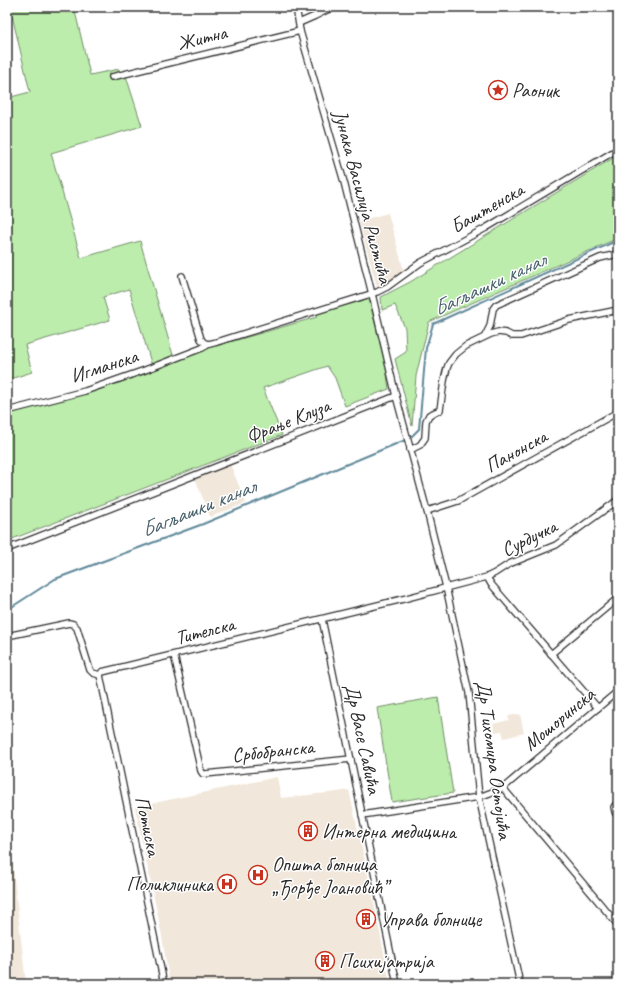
<svg xmlns="http://www.w3.org/2000/svg" width="625" height="991" viewBox="0 0 625 991" font-family="Caveat,sans-serif">
  <style>
    .built { fill: #f1e7da }
    .green { fill: #bcedac; stroke: #748c6c }
    .lines { fill: none; stroke-linecap: round; stroke-linejoin: round }
    .stream { stroke: #5f8899; stroke-width: 2 }
    .minor-casing { stroke: #2b2b2b; stroke-width: 8 }
    .minor { stroke: #fff; stroke-width: 5.5 }
    .labels { text-anchor: middle; dominant-baseline: central; stroke-width: 3; stroke-linejoin: round; paint-order: stroke }
    .street-label { font-size: 20px; fill: #2b2b2b; stroke: #fff }
    .poi-label { font-size: 20px; fill: #2b2b2b; stroke: #fff; text-anchor: start }
    .water-label { font-size: 21px; font-style: italic; fill: #49616b; stroke: #fff }
  </style>
  <rect width="100%" height="100%" fill="#fff"/>
  <filter id="ink" filterUnits="userSpaceOnUse"><feTurbulence type="fractalNoise" baseFrequency=".025" numOctaves="2"/><feDisplacementMap in="SourceGraphic" scale="8" xChannelSelector="R" yChannelSelector="G"/><feConvolveMatrix kernelMatrix="1 2 1 2 8 2 1 2 1" color-interpolation-filters="sRGB"/></filter>
  <g filter="url(#ink)">
    <g class="built">
      <polygon points="388,213 404,271 391,280 377,287 359,221"/>
      <polygon points="230,464 246,503 210,517 195,478"/>
      <polygon points="520,714 524,733 504,738 502,731 495,732 493,724 509,720 508,716"/>
      <polygon points="277,777 281,798 337,792 349,790 373,898 390,984 170,984 161,931 135,807"/>
      <polygon points="7,816 26,984 7,984"/>
    </g>
    <g class="green">
      <polygon points="10,7 74,7 90,75 119,69 121,77 126,76 142,126 51,153 81,258 140,241 173,355 152,366 129,289 103,297 110,320 25,345 32,372 7,380 7,337 10,334 7,320 7,98 30,92"/>
      <polygon points="618,155 618,238 429,322 416,376 412,426 395,359 406,352 405,328 395,305 382,310 381,297 410,282"/>
      <polygon points="369,299 386,368 389,389 345,406 335,378 327,366 263,388 282,435 7,541 7,413 92,392 145,374 174,358 317,317 316,313"/>
      <polygon points="438,697 453,793 392,802 377,708"/>
    </g>
    <g class="lines">
      <g class="stream">
        <polyline points="412,436 419,429 426,348 433,324 618,240"/>
        <polyline points="7,610 55,579 203,524 403,441"/>
      </g>
      <g class="minor-casing">
        <g id="minor">
          <polyline points="296,7 300,31 344,182 372,294 396,396"/>
          <polyline points="299,23 315,16 333,7"/>
          <polyline points="112,77 300,31"/>
          <path d="M182 276 201 339C206 346 209 344 217 342L377 292 387 287 420 263 486 228 618 149"/>
          <polyline points="485,336 490,326 493,309 496,305 600,258 618,254"/>
          <polyline points="7,411 85,391 145,370 202,348 209,344"/>
          <polyline points="410,450 420,445 425,438 426,421 429,415 440,410 444,381 447,368 449,363 456,354 466,346 491,334 498,332 506,333 512,336 521,336 569,320 618,310"/>
          <polyline points="427,511 458,501 618,412"/>
          <polyline points="7,549 396,396 427,511 446,587 469,693 479,797 520,984"/>
          <polyline points="487,577 491,584 598,708"/>
          <polyline points="322,619 397,984"/>
          <polyline points="7,636 69,623 73,624 77,628 90,670 93,673 100,675 102,672 403,599 487,577 495,573 509,564 556,545 618,500"/>
          <polyline points="551,654 618,598"/>
          <polyline points="174,655 201,771 203,774 205,774 351,759"/>
          <polyline points="100,675 164,984"/>
          <polyline points="503,788 618,925"/>
          <polyline points="618,802 614,807 615,812 618,816"/>
          <polyline points="362,815 479,797 503,788 618,691"/>
        </g>
      </g>
      <use href="#minor" class="minor"/>
    </g>
  </g>
  <defs>
    <g id="sight-ring" transform="scale(1)"><circle r="9.5" fill="#fff" stroke="#c8321e" stroke-width="1.5"/><path d="M0-6L1.8-2.2L6-1.7L2.9 1.2L3.7 5.4L0 3.3L-3.7 5.4L-2.9 1.2L-6-1.7L-1.8-2.2Z" fill="#c8321e"/></g>
    <g id="building-ring" transform="scale(1)"><circle r="9.5" fill="#fff" stroke="#c8321e" stroke-width="1.5"/><path d="M-4-6H4V6H1V3H-1V6H-4ZM-2.5-4.3h1.7v1.8h-1.7ZM.8-4.3h1.7v1.8H.8ZM-2.5-1h1.7V.8h-1.7ZM.8-1h1.7V.8H.8Z" fill="#c8321e"/></g>
    <g id="hospital-ring" transform="scale(1)"><circle r="9.5" fill="#fff" stroke="#c8321e" stroke-width="1.5"/><path d="M-5-5h3v3.5h4V-5h3V5h-3V1.5h-4V5h-3Z" fill="#c8321e"/></g>
  </defs>
  <g fill-rule="evenodd">
    <use href="#sight-ring" x="498" y="90"/>
    <use href="#building-ring" x="308" y="831"/>
    <use href="#hospital-ring" x="258" y="875"/>
    <use href="#hospital-ring" x="227" y="884"/>
    <use href="#building-ring" x="366" y="919"/>
    <use href="#building-ring" x="325" y="961"/>
  </g>
  <g class="labels">
    <g class="street-label">
      <text transform="translate(202 38) rotate(-14)">Житна</text>
      <text transform="translate(363 197) rotate(75)">Јунака Василија Ристића</text>
      <text transform="translate(487 208) rotate(-30)">Баштенска</text>
      <text transform="translate(104 366) rotate(-18)">Игманска</text>
      <text transform="translate(288 421) rotate(-22)">Фрање Клуза</text>
      <text transform="translate(516 451) rotate(-29)">Панонска</text>
      <text transform="translate(529 538) rotate(-26)">Сурдучка</text>
      <text transform="translate(205 631) rotate(-14)">Тителска</text>
      <text transform="translate(559 719) rotate(-40)">Мошоринска</text>
      <text transform="translate(363 739) rotate(78)">Др Васе Савића</text>
      <text transform="translate(273 751) rotate(-6)">Србобранска</text>
      <text transform="translate(494 760) rotate(82)">Др Тихомира Остојића</text>
      <text transform="translate(148 826) rotate(78)">Потиска</text>
    </g>
    <g class="poi-label">
      <text x="512" y="90">Раоник</text>
      <text x="322" y="831">Интерна медицина</text>
      <text x="272" y="864">Општа болница<tspan x="272" dy="23">„Ђорђе Јоановић”</tspan></text>
      <text x="213" y="884" text-anchor="end">Поликлиника</text>
      <text x="380" y="919">Управа болнице</text>
      <text x="339" y="961">Психијатрија</text>
    </g>
    <g class="water-label">
      <text transform="translate(489 284) rotate(-25)">Багљашки канал</text>
      <text transform="translate(198 508) rotate(-22)">Багљашки канал</text>
    </g>
  </g>
  <rect width="625" height="991" fill="none" stroke="#fff" stroke-width="24"/>
  <rect x="12" y="12" width="601" height="967" fill="none" stroke="#2b2b2b" stroke-width="1.5" filter="url(#ink)"/>
</svg>
